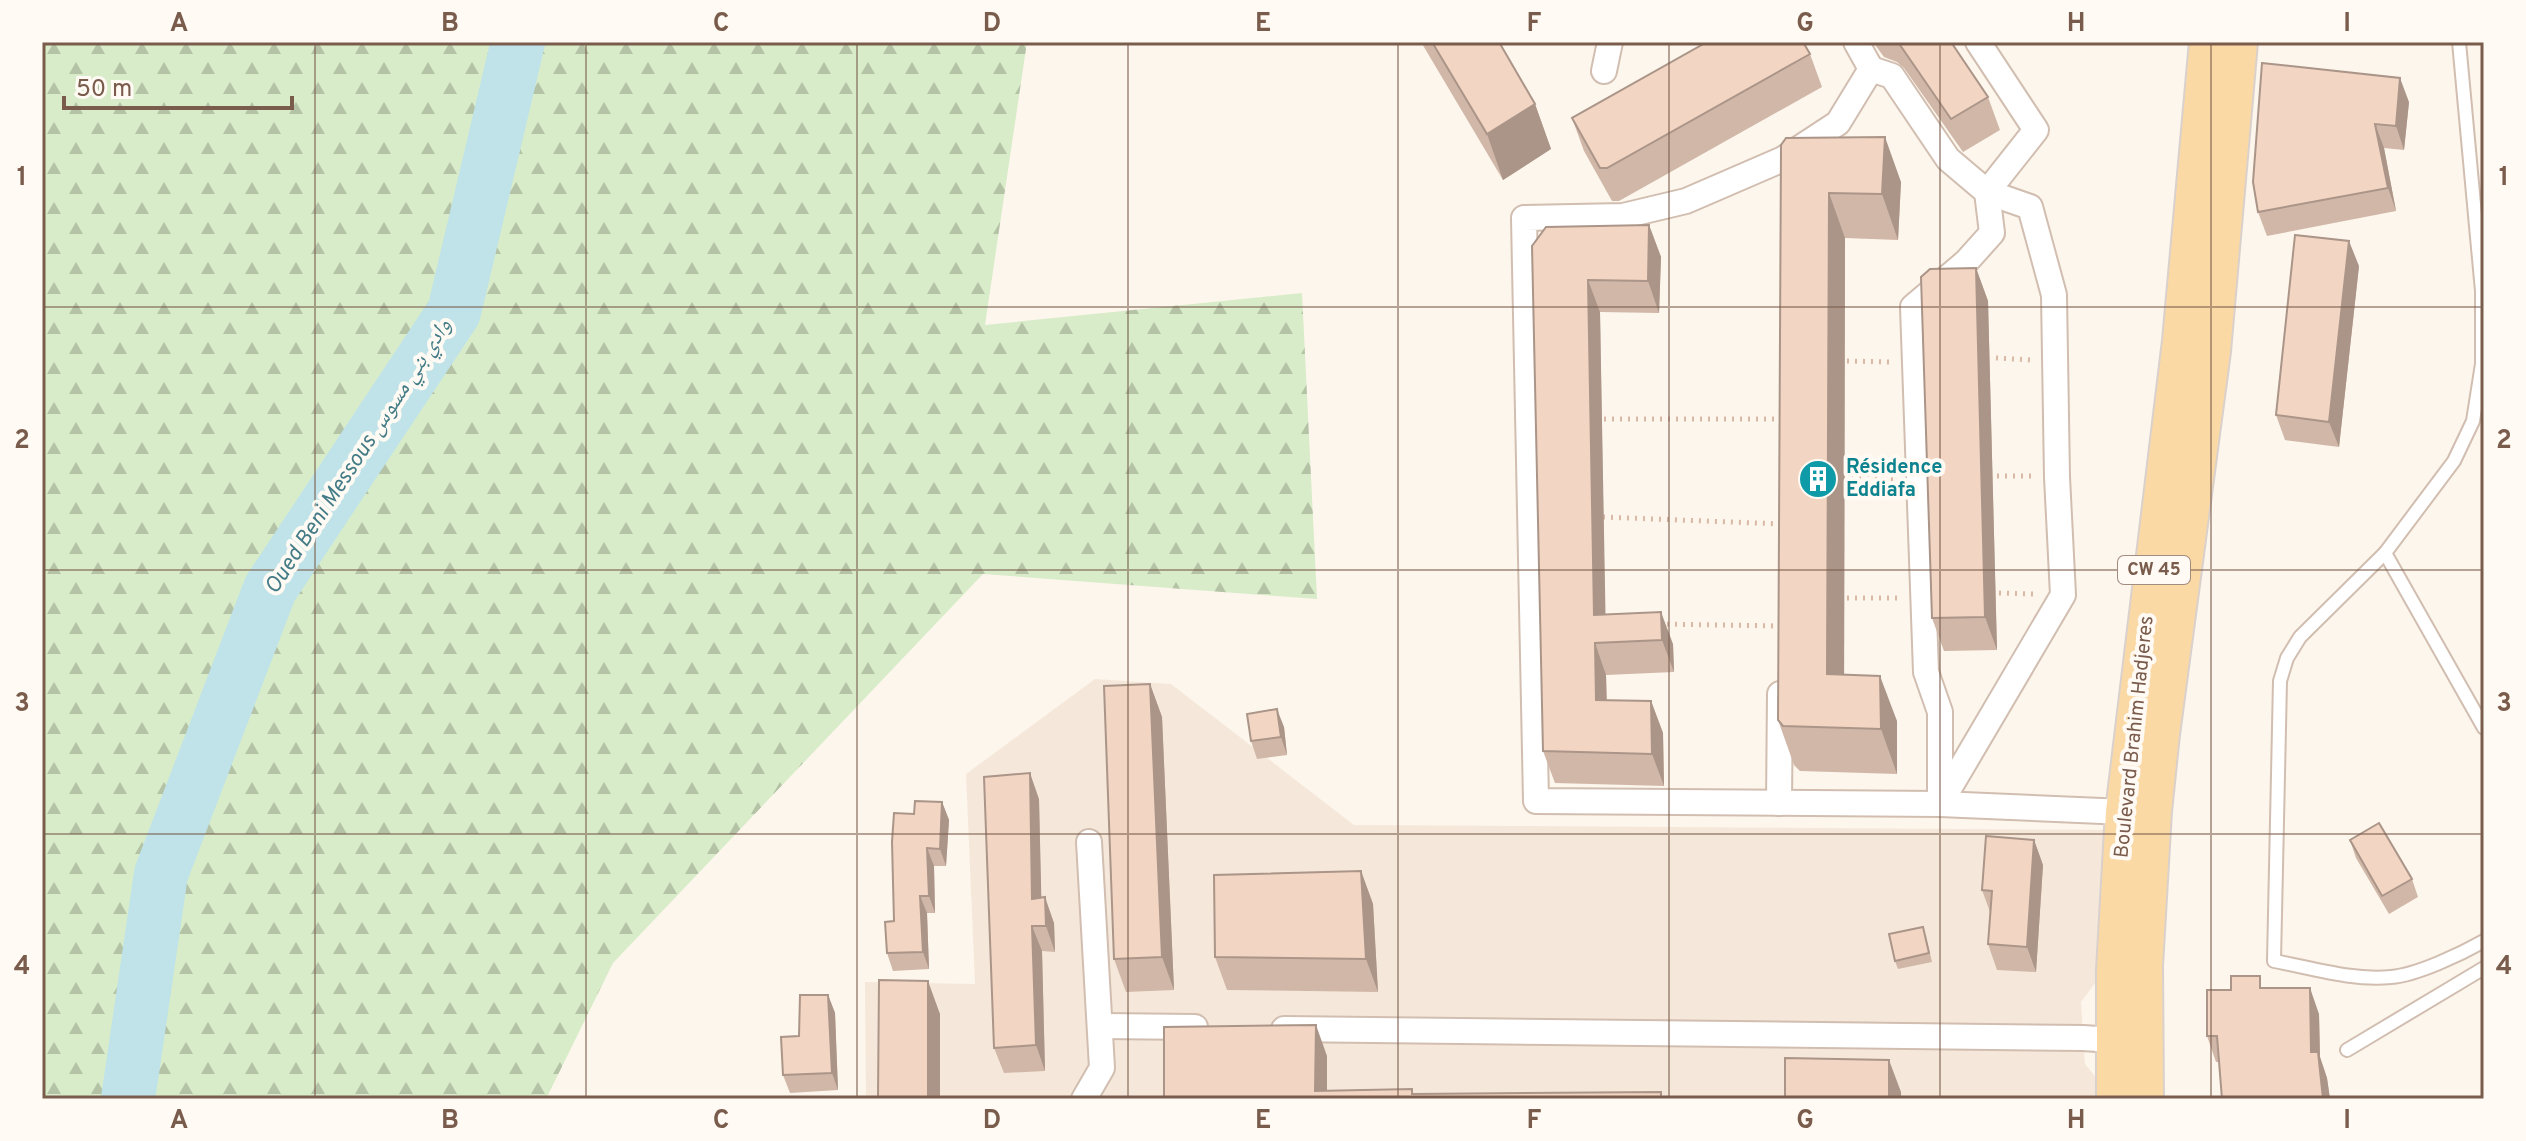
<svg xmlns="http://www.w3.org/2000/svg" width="2526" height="1141" viewBox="0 0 2526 1141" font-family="Overpass,'Noto Naskh Arabic',sans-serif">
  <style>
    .residential { fill: #f5e8da }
    .forest { fill: url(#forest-firs) }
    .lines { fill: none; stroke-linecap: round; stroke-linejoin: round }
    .river { stroke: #bfe3e8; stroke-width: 54 }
    .lane-casing { stroke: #d1beb0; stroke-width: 16 }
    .street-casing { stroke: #d1beb0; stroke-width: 28 }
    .primary-casing { stroke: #dad1cd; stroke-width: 42 }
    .path { stroke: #d9b8a5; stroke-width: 5; stroke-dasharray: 2 6; stroke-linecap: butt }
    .lane { stroke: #fff; stroke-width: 12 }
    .street { stroke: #fff; stroke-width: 24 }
    .primary { stroke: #fbd9a5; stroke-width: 38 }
    .wall { fill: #d1b7a8 }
    .shaded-wall { fill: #aa9588 }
    .building { fill: #f3d5c3; stroke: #aa9588; stroke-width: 2 }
    .grid { fill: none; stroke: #7a5c4d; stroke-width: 2; stroke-opacity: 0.55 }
    .labels { text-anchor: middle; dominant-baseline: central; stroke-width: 8; stroke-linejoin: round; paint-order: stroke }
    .shield { fill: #fffaf3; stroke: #a28b7f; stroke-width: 2 }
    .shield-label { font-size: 18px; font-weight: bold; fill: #7a5c4d }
    .culture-label { font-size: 20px; font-weight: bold; fill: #0d838f; stroke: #fffaf3; text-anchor: start }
    .street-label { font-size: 20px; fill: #7a5c4d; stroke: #fffaf3 }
    .water-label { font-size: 22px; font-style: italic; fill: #437c86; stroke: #fffaf3 }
    .neatline { fill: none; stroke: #7a5c4d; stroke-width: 3 }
    .grid-label { font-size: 26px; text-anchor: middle; font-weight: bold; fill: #7a5c4d }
  </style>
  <defs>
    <pattern id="forest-firs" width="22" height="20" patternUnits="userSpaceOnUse" patternTransform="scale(2)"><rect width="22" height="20" fill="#d8ecc9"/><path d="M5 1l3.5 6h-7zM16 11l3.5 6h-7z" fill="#b4c2a5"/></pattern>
  </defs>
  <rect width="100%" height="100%" fill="#fdf6ec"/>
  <polygon class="residential" points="1095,679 1171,684 1354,825 2128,830 2122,947 2081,1002 2085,1064 2114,1099 866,1099 865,982 975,984 966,774"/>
  <polygon class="forest" points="42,42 1027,42 985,325 1302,293 1317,599 983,574 613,963 546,1099 42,1099"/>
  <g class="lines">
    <polyline class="river" points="128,1099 161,874 270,589 454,312 518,42"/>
    <g class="lane-casing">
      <g id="lane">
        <path d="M2459 42 2482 291V364L2473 421 2454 461 2385 553 2300 637 2287 658 2280 681 2274 961C2312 968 2353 981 2391 977 2417 975 2461 954 2484 941"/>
        <polyline points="2385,553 2484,728"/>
        <polyline points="2347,1050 2484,968"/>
      </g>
    </g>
    <g class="street-casing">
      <g id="street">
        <polyline points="1856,42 1871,69 1838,123 1783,159 1686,201 1623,216 1524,218 1536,801 1940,804 2125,812"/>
        <polyline points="1871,69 1892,76 1948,159 1987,192 1992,233 1966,262 1913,307 1926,672 1940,712 1940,802"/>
        <polyline points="1604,71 1610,42"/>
        <polyline points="1779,803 1780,694"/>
        <polyline points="1940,804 2063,595 2057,477 2054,295 2030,207 1987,192 2036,130 1978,42"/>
        <polyline points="1102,1026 1195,1027"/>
        <polyline points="1284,1029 2083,1038 2127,1041"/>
        <polyline points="1084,1099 1102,1068 1089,842"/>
      </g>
    </g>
    <g class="primary-casing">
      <g id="primary">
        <polyline points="2116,1099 2116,970 2125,812 2182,341 2209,42"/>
        <polyline points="2144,1099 2143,966 2152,811 2160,734 2211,351 2238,42"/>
      </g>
    </g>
    <g class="path">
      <polyline points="1996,358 2031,360"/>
      <polyline points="1847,361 1890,362"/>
      <polyline points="1604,419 1781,419"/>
      <polyline points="1997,476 2032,476"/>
      <polyline points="1843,477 1894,480"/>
      <polyline points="1603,517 1781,524"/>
      <polyline points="1999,593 2034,594"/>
      <polyline points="1847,598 1898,598"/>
      <polyline points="1659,624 1780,626"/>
    </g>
    <use href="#lane" class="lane"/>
    <use href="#street" class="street"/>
    <use href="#primary" class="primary"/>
  </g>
  <g class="wall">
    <polygon points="1421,42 1499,42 1535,104 1551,149 1503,180"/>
    <polygon points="1873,42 1951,42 1988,97 2000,130 1963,152 1904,68 1897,62 1884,57"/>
    <polygon points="1810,54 1822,87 1619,201 1612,201 1584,151 1572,118"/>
    <polygon points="2409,102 2404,150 2384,148 2396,211 2267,236 2258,212 2253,182"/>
    <polygon points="1781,145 1901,182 1898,240 1845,238 1844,674 1897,721 1897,774 1800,771 1794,765 1778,720"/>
    <polygon points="1649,225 1661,257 1659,313 1600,312 1605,614 1673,644 1674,672 1606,675 1607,700 1651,701 1663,733 1664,786 1555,783 1543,751 1546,227"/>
    <polygon points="2359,266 2339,447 2285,440 2276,415"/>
    <polygon points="1976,268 1988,301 1997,650 1944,651 1932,618"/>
    <polygon points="1150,684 1162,717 1174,990 1126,992 1114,959"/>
    <polygon points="1284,727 1287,755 1257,759 1251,741"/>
    <polygon points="1039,799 1041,898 1054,923 1055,952 1042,951 1045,1071 1004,1073 994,1048"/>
    <polygon points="942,802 949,820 946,866 934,866 935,913 927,913 929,969 893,971 887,953 894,921"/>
    <polygon points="2034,840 2043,865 2036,972 1997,970 1988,944 1990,912 1982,890"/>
    <polygon points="2350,840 2412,879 2418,897 2389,914 2356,858"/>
    <polygon points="1361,871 1373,904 1378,992 1227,990 1215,957"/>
    <polygon points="1926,936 1932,962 1898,969 1895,961"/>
    <polygon points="2264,988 2319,1014 2320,1057 2327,1078 2330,1099 2222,1099 2219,1062 2216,1062 2207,1036"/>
    <polygon points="828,995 835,1013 838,1090 790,1093 783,1075 799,1036"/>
  </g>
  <g class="shaded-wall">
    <polygon points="2400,78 2409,102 2404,150 2396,126"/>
    <polygon points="1535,104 1551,149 1503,180 1487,134"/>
    <polygon points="2375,124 2384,148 2396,211 2388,188"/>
    <polygon points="1885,137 1901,182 1898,240 1882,194"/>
    <polygon points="1829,193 1845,238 1844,719 1827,674"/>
    <polygon points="1649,225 1661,257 1659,313 1648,281"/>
    <polygon points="2349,241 2359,266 2339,447 2329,422"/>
    <polygon points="1976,268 1988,301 1997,650 1985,617"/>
    <polygon points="1588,280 1600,312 1606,642 1594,615"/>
    <polygon points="1661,612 1673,644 1674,672 1662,640"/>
    <polygon points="1595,643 1606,675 1607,732 1596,700"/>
    <polygon points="1880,676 1897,721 1897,774 1881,729"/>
    <polygon points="1150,684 1162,717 1174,990 1162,957"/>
    <polygon points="1651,701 1663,733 1664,786 1652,754"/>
    <polygon points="1277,709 1284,727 1287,755 1281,737"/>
    <polygon points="1030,773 1039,799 1042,925 1032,899"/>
    <polygon points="942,802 949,820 946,866 940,849"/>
    <polygon points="2034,840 2043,865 2036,972 2027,947"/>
    <polygon points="927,848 934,866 935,913 929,896"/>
    <polygon points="1361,871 1373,904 1378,992 1366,959"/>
    <polygon points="920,896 927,913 929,969 923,952"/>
    <polygon points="1045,897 1054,923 1055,952 1046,926"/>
    <polygon points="1032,926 1042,951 1045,1071 1036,1045"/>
    <polygon points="928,981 940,1014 940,1099 928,1099"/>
    <polygon points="2310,988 2319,1014 2320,1057 2327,1078 2330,1099 2323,1099 2311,1052"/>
    <polygon points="828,995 835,1013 838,1090 832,1073"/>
    <polygon points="1316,1025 1327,1056 1327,1099 1315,1091"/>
    <polygon points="1889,1060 1901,1092 1901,1099 1889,1099"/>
  </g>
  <g class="building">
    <polygon points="1432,42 1499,42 1535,104 1487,134"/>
    <polygon points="1707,42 1803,42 1810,54 1607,168 1600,168 1572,118"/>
    <polygon points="1898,42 1951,42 1988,97 1951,119"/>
    <polygon points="2262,63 2400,78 2396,126 2375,124 2388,188 2258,212 2253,182"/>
    <polygon points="1885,137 1882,194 1829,193 1827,674 1880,676 1881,729 1783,726 1778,720 1781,145 1786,138"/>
    <polygon points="1649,225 1648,281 1588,280 1594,615 1661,612 1662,640 1595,643 1596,700 1651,701 1652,754 1543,751 1532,246 1546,227"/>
    <polygon points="2295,235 2349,241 2329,422 2276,415"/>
    <polygon points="1976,268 1985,617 1932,618 1921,277 1930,269"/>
    <polygon points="1150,684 1162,957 1114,959 1104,686"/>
    <polygon points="1277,709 1281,737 1251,741 1247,714"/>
    <polygon points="1030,773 1032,899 1045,897 1046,926 1032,926 1036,1045 994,1048 984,777"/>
    <polygon points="915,801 942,802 940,849 927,848 929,896 920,896 923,952 887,953 885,922 894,921 892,842 894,813 914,814"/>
    <polygon points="2379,823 2412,879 2382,896 2350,840"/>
    <polygon points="1986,836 2034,840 2027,947 1988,944 1992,891 1982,890"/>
    <polygon points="1361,871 1366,959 1215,957 1214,875"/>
    <polygon points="1923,927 1929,953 1895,961 1889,934"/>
    <polygon points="2231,976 2260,976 2260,988 2310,988 2311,1052 2318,1052 2323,1099 2222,1099 2217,1036 2207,1036 2207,990 2231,990"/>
    <polygon points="879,980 928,981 928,1099 878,1099"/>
    <polygon points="800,995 828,995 832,1073 783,1075 781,1037 799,1036"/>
    <polygon points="1316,1025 1315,1091 1412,1089 1412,1094 1661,1092 1661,1099 1164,1099 1164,1027"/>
    <polygon points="1785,1058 1889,1060 1889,1099 1785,1099"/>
  </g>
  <path class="grid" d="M315 42V1099M586 42V1099M857 42V1099M1128 42V1099M1398 42V1099M1669 42V1099M1940 42V1099M2211 42V1099M42 307H2484M42 570H2484M42 834H2484"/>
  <defs>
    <g id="building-disc" transform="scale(2)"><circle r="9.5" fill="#0f9aa8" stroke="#fffaf3"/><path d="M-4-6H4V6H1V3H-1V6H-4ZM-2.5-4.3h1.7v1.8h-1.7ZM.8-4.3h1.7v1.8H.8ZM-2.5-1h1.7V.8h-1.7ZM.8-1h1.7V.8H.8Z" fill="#fff"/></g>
  </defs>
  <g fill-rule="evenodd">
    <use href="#building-disc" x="1818" y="479"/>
  </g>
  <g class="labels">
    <rect class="shield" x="2118" y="556" width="72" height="28" rx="6"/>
    <g class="shield-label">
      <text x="2154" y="570">CW 45</text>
    </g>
    <g class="culture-label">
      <text x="1846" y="468">Résidence<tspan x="1846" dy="23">Eddiafa</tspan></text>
    </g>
    <g class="street-label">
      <text transform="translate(2135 737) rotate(-84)">Boulevard Brahim Hadjeres</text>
    </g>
    <g class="water-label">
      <text transform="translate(359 457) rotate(-57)">Oued Beni Messous وادي بني مسوس</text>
    </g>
  </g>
  <rect width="2526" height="1141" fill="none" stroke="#fffaf3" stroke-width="88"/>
  <path d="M64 96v12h228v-12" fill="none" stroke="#7a5c4d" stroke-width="4"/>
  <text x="76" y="96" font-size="24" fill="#7a5c4d" stroke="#fffaf3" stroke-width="6" paint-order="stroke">50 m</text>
  <rect x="44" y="44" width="2438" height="1053" class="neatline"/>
  <g class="grid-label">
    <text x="179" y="31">A</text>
    <text x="450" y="31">B</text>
    <text x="721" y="31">C</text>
    <text x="992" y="31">D</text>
    <text x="1263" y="31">E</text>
    <text x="1534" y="31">F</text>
    <text x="1805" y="31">G</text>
    <text x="2076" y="31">H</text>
    <text x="2347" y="31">I</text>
    <text x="22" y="185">1</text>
    <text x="2504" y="185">1</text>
    <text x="22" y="448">2</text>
    <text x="2504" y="448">2</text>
    <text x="22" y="711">3</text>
    <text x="2504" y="711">3</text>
    <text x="22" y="974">4</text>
    <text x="2504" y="974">4</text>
    <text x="179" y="1128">A</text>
    <text x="450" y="1128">B</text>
    <text x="721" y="1128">C</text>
    <text x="992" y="1128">D</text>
    <text x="1263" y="1128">E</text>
    <text x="1534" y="1128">F</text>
    <text x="1805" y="1128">G</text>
    <text x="2076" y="1128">H</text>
    <text x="2347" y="1128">I</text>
  </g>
</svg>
